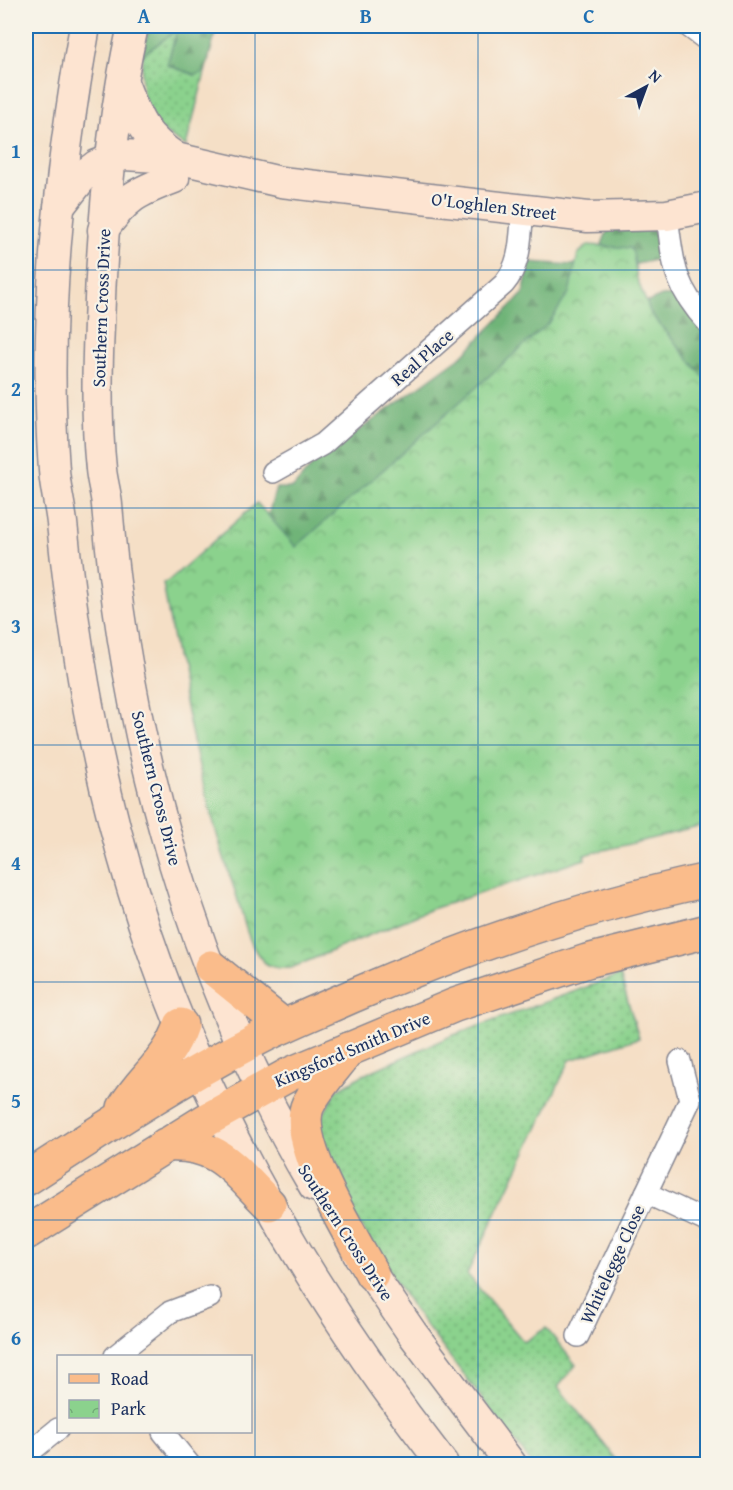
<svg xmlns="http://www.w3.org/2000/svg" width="733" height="1490" viewBox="0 0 733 1490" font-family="'Gentium Book Plus',serif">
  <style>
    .grass { fill: url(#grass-dots); stroke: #538076; stroke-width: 1.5 }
    .forest { fill: url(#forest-firs); stroke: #46726b; stroke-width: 1.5 }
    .park { fill: url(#park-crowns); stroke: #538076; stroke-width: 1.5 }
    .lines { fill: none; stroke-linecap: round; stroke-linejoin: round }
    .street-casing { stroke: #888792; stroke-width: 24 }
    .secondary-casing { stroke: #888792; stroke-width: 33 }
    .primary-casing { stroke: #888792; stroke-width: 36 }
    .street { stroke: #fff; stroke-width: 21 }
    .secondary { stroke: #fde4d1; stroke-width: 30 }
    .primary { stroke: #fabc8b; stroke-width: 33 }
    .grid { fill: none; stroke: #1f6fb2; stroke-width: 1.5; stroke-opacity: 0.55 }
    .labels { text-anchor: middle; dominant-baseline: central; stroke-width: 4.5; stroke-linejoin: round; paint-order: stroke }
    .street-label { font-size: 18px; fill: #1b2f5e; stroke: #f7f3e8 }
    .neatline { fill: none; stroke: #1f6fb2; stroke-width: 2 }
    .grid-label { font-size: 20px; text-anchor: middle; font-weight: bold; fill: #1f6fb2 }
  </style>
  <defs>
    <pattern id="grass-dots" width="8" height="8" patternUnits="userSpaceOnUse" patternTransform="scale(1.5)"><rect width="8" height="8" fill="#8bd28d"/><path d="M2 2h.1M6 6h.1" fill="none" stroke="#71ab76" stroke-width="1.8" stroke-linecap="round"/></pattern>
    <pattern id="forest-firs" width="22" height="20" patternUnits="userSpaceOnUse" patternTransform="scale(1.5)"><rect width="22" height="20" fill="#70b478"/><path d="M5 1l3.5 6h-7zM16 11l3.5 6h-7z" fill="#5b9366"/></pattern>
    <pattern id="park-crowns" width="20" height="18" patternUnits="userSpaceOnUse" patternTransform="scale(1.5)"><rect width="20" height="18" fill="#8bd28d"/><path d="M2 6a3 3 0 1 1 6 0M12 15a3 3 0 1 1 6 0" fill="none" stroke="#71ab76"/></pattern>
  </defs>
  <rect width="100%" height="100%" fill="#f7f3e8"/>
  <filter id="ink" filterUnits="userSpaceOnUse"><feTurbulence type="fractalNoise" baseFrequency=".0167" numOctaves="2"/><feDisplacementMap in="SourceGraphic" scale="12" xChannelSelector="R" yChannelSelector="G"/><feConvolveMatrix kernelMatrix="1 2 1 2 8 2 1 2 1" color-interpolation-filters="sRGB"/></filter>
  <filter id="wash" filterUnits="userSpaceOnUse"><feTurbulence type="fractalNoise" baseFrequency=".008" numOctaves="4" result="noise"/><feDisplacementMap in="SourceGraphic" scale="24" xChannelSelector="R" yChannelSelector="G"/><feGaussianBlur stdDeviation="1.35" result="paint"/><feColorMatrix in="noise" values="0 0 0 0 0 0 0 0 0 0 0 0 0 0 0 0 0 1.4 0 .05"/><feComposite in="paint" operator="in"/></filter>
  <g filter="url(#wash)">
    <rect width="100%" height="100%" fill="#f5dfc6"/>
    <g class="grass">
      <path d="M149 26H217L186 146C176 140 162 133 155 123 135 97 141 55 149 26Z"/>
      <polygon points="620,975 639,1038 570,1060 467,1274 524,1342 546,1328 576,1365 558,1387 620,1464 532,1464 414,1310 333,1183 317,1126 337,1090 361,1076 451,1036"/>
    </g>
    <g class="forest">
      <polygon points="150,26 217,26 205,72 195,75 167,65 177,30 141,56"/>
      <polygon points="653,228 664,258 623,267 276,573 249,542 269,512 276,488 293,488 314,463 463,355 523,294 530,262 573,265 599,252 608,229"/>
      <polygon points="678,295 707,324 707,387 700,373 643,304 662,296"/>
    </g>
    <path class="park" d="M588 245 630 248 633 253 637 279 651 314 707 381V825L584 855 585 859 432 909 291 968C277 969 267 968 259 956 246 939 242 911 235 891 200 791 181 687 163 583L167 582 257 503 296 547 549 323 569 293 578 254Z"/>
  </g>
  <g filter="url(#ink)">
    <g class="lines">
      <g class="street-casing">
        <g id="street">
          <polyline points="688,26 708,41"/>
          <path d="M667 215C673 263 673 285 708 323"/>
          <path d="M273 472 323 444 504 284C522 263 520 236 523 210"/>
          <polyline points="680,1061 690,1100 646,1193 708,1222"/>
          <polyline points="578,1336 646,1193"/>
          <polyline points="115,1356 170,1312 210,1297"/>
          <polyline points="163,1432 189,1464"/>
          <polyline points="26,1455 58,1429"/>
        </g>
      </g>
      <g class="secondary-casing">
        <g id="secondary">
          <path d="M85 26C59 171 43 321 54 470 55 487 60 505 62 523 80 703 119 885 192 1051 257 1198 345 1338 443 1464"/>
          <path d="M133 26C111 123 102 225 99 325 97 372 96 422 101 469 102 481 106 493 107 505 126 741 193 981 314 1186"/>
          <path d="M123 83C138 120 142 135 176 158"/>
          <polyline points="59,207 84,175 97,165 124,155 176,158 281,182 588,217 667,215 708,207"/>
          <path d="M103 230C126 197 137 192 174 178"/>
          <polyline points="358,1254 412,1333 511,1464"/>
        </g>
      </g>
      <g class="primary-casing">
        <g id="primary">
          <polyline points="211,967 284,1026"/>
          <path d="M349 1049C336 1067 318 1085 308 1105 291 1141 354 1240 372 1274"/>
          <path d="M124 1108C143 1076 168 1063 181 1025"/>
          <path d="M165 1145C218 1141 234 1170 269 1204"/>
          <path d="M26 1179C103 1129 181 1078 263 1036 291 1022 321 1010 350 997 465 947 585 906 708 880"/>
          <polyline points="26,1233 205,1121 290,1074 455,1005 587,961 708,931"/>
        </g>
      </g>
      <use href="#street" class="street"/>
      <use href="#secondary" class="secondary"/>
      <use href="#primary" class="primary"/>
    </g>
  </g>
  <path class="grid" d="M255 26V1464M478 26V1464M26 270H708M26 508H708M26 745H708M26 982H708M26 1220H708"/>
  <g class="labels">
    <g class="street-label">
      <text transform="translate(494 206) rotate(7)">O'Loghlen Street</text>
      <text transform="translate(101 308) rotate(-88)">Southern Cross Drive</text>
      <text transform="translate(422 357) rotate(-41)">Real Place</text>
      <text transform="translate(157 788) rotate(76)">Southern Cross Drive</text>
      <text transform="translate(352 1049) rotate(-23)">Kingsford Smith Drive</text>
      <text transform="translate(346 1232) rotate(57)">Southern Cross Drive</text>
      <text transform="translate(612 1264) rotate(-65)">Whitelegge Close</text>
    </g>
  </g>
  <rect width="733" height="1490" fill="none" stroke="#f7f3e8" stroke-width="66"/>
  <rect x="57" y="1355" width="195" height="78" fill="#f7f3e8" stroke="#9fa5b1" stroke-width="1.5"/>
  <rect x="69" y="1374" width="30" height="9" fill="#fabc8b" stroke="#9fa5b1" stroke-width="1.5"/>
  <text x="111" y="1385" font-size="18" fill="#1b2f5e">Road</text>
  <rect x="69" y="1400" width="30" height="18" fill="url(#park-crowns)" stroke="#9fa5b1" stroke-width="1.5"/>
  <text x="111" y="1415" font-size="18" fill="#1b2f5e">Park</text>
  <g transform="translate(646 87) rotate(41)" stroke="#f7f3e8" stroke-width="4.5" paint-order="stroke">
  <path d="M0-4.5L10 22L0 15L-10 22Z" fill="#1b2f5e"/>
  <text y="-9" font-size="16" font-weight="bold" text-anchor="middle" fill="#1b2f5e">N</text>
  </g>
  <rect x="33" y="33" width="667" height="1424" class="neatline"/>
  <g class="grid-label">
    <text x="144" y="23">A</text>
    <text x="366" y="23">B</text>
    <text x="589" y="23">C</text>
    <text x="16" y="158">1</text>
    <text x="16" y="396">2</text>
    <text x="16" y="633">3</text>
    <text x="16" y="870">4</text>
    <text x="16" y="1108">5</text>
    <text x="16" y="1345">6</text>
  </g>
</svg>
